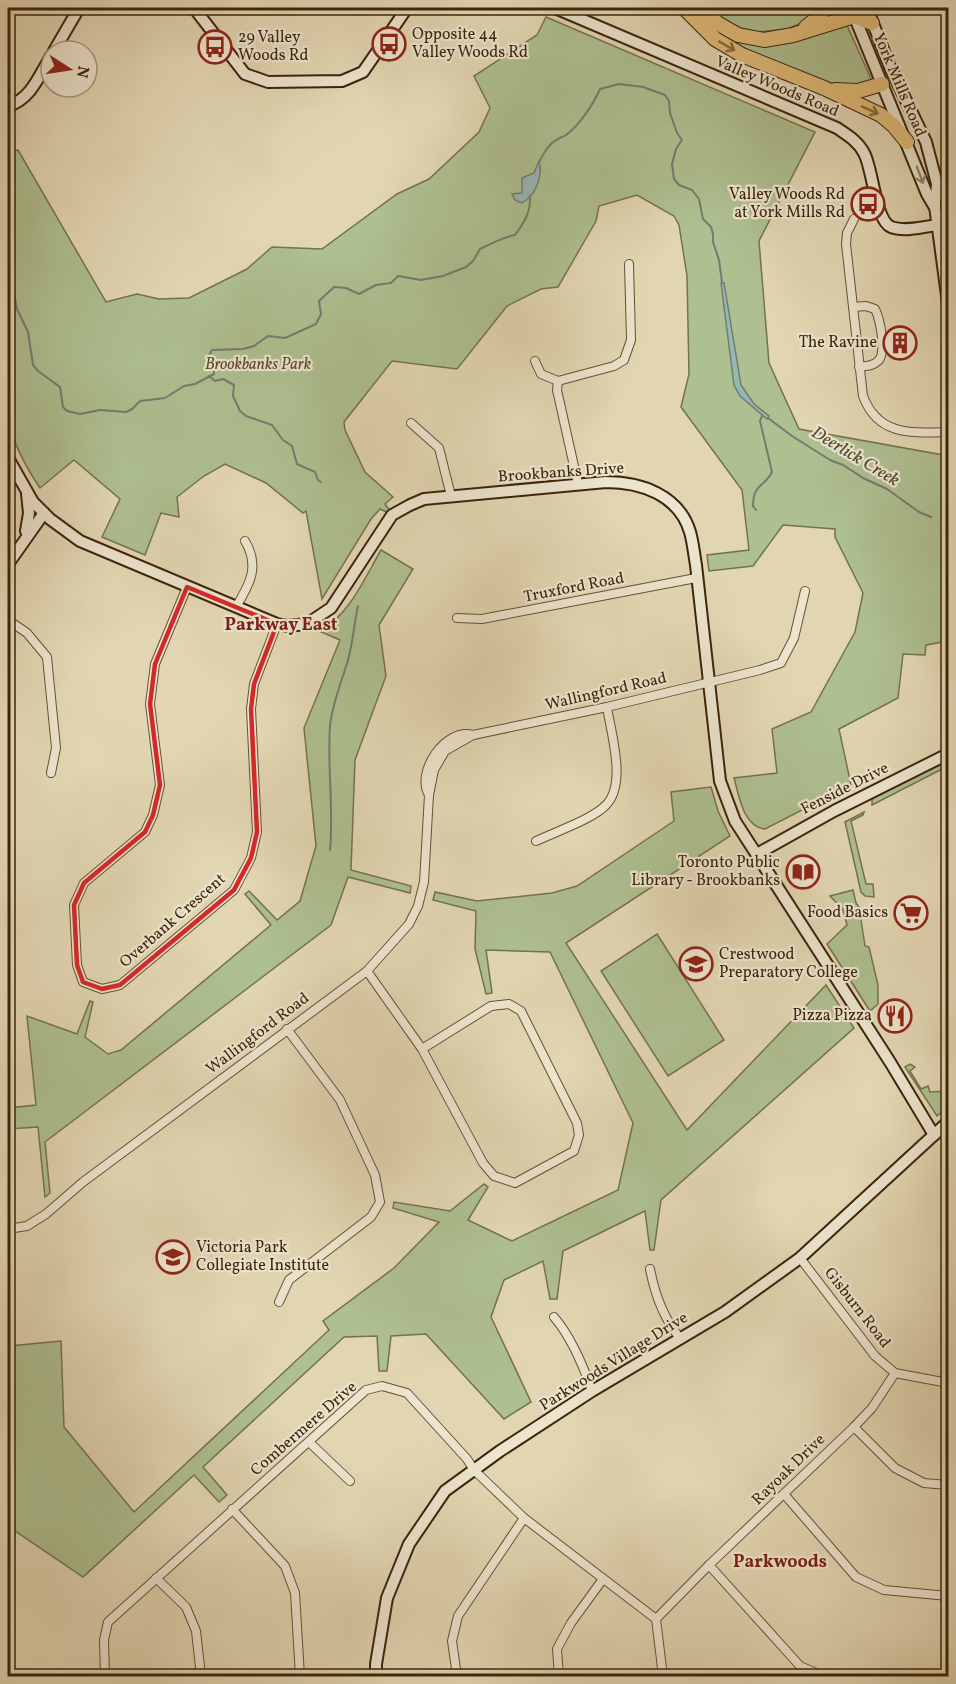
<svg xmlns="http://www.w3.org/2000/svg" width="956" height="1684" viewBox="0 0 956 1684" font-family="Vollkorn,serif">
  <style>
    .green { fill: #aebf90; stroke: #74724e; stroke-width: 1.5 }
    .water { fill: #96b7b4; stroke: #727c70; stroke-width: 1.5 }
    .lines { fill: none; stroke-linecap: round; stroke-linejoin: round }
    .stream { stroke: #727c70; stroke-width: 2 }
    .street-casing { stroke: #655035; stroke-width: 10 }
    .secondary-casing { stroke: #3b240b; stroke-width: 14 }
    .highway-casing { stroke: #3b240b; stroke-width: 16 }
    .street { stroke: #ece4cd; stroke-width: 8 }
    .secondary { stroke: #ece4cd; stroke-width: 10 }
    .highway { stroke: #e1bb79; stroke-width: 14 }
    .oneway { stroke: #86683c }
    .oneway2 { stroke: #94846c }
    .marked { fill: none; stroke: #d62828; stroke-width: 4.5; stroke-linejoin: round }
    .labels { text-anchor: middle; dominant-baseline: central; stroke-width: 4.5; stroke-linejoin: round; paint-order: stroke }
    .poi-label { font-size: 16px; fill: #3b240b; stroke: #ece4cd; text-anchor: end }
    .street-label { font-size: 16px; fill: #3b240b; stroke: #ece4cd }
    .park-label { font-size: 16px; font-style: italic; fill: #584b2c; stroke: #ece4cd }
    .water-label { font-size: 18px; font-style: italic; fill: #524935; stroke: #ece4cd }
    .neighbourhood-label { font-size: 18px; font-weight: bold; fill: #7a1f14; stroke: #ece4cd }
  </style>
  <rect width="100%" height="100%" fill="#e2d6b2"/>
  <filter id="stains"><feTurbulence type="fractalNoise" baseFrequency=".00333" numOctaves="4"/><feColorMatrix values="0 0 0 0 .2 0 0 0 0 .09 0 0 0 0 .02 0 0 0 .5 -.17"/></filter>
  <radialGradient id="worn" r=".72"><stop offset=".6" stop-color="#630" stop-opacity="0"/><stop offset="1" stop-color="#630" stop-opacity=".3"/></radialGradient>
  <g class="green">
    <polygon points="710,8 816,8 806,21 787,29 757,32 729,25"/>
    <path d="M546 17 815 132 759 241 769 363 799 429 943 455 948 511V641L926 645 925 655 903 654 898 698 839 729 851 785 765 829C743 827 739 795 734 778L777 773 772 729 811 712 855 632 863 593 835 537V529L783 525 753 566 709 571 707 555 749 550 742 490 681 407 689 374 687 276 679 225 674 216 637 195 599 206 596 221 558 287 541 289 507 306 457 369 392 361 344 422 345 430 365 472 393 497 385 504 393 515 380 509 371 519 322 599 306 511 303 513 266 483 225 464 204 476 177 497 179 517 161 513 145 555 102 537 120 499 74 460 40 488C25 466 14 445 8 420V153L18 150 106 302 137 294 159 299 189 298 247 269 272 247 322 249 397 194 429 179 479 132 490 108 474 76 537 35Z"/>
    <polygon points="846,23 872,81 848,86 828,85 748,52 712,29 712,26 748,42"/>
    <path d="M381 550 413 569 379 625 386 676 355 760 351 870 411 886 410 893 348 877 331 925 45 1142 50 1193 45 1197 38 1127 8 1129V1108L36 1105 27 1016 77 1034 90 1001 93 1002 85 1037 108 1054 121 1050 271 925 245 894 249 891 277 920 300 901 316 846 304 728 340 640 319 631C349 616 364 579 381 550Z"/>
    <polygon points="948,761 948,766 872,805 872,800 874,797"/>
    <polygon points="711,787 718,811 730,836 566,943 687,1130 826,985 854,1028 661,1200 654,1250 650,1250 645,1211 563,1251 557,1299 550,1299 543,1261 504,1280 491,1317 531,1402 504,1419 426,1334 391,1336 387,1371 379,1371 377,1336 344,1337 203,1467 227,1495 219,1502 194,1475 83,1577 8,1526 9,1346 61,1341 64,1427 134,1512 329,1330 323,1321 394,1268 439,1222 393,1208 394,1202 450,1211 484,1184 488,1187 468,1220 512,1241 618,1190 633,1123 550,952 486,950 492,993 486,994 475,949 476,911 433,900 435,892 477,901 552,893 577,886 674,821 671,792"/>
    <polygon points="864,812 863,815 851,821 866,884 873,884 874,897 865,896 861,892 845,822"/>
    <polygon points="853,890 856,903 859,907 865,946 869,947 878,985 878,1004 870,1011 827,944 847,925 843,910 830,896"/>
    <polygon points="657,934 724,1040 668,1076 601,971"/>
    <polygon points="910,1064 915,1067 910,1071 921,1089 928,1086 930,1092 948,1091 948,1085 948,1106 941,1110 942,1112 937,1116 905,1067"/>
  </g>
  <g class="water">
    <path d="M539 161C543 175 536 197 521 203L515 200 512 194 522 193V178L534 173Z"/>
    <polygon points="721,283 724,283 741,385 754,404 769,416 767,419 740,396 734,385"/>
  </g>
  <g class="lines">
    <g class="stream">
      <path d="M540 161C543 153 550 143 558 139 562 136 562 138 566 135 579 126 594 103 600 89L619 84 643 87 665 95 669 101 670 113 677 133 682 140 676 149 672 164 674 179 679 185 692 190 699 199 703 219 711 227 713 234V242L719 260 722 282"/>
      <path d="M8 284 13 289 17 309 28 332 33 365 38 371 60 387 63 407 67 411 80 414 100 410 126 412 132 409 140 401 165 398 184 386 195 384 214 374V365L208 357 212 350 243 349 254 346 268 336 285 338 316 324 321 314 319 301 334 287 346 288 359 294 376 285 391 283 398 276 421 280 443 276 466 267 473 261 480 249C493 243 501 238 515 235 524 223 531 212 530 196"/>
      <polyline points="209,376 215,381 223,379 234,385 233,396 240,411 246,416 272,425 283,440 292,446 297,464 315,472 318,480 321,482"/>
      <polyline points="768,418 792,436 830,460 843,465 863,478 887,489 919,512 931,517"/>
      <path d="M756 510 753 506C753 483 765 487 772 472L760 421 762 416"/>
      <path d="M330 850C334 809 327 768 330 726 332 704 342 681 348 660 353 642 354 624 358 606"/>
    </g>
    <g class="street-casing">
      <g id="street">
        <path d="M854 219 847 233 846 244 863 396C878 436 911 433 948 432"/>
        <polyline points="937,225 948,223"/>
        <path d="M853 307 866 306 875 309C880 319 887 353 878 361 873 366 866 366 859 367"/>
        <polyline points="535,361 541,374 558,381 614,366 624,360 631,340 629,264"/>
        <polyline points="558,381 557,390 578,484"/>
        <polyline points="411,423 439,448 451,496"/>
        <polyline points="187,587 155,664 150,704 160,785 153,815 145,832 84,883 74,905 77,965 83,982 102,989 120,985 234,890 251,858 257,832 251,709 254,684 277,624"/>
        <path d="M236 607C250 584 260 566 245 541"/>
        <polyline points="457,618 482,619 696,578"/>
        <polyline points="8,620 27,633 47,657 56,748 51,773"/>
        <path d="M429 795C415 772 446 727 473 735L607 707 760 670 781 663 794 638 805 591"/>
        <path d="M536 841C555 832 593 819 606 805 627 784 611 733 607 707"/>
        <polyline points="367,971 422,1049 483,1163 494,1176 515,1183 574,1151 579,1135 577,1123 521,1011 509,1004 491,1006 422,1049"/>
        <polyline points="8,1229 27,1226 46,1214 83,1182 367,971 409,924 418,906 424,882 429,795 434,770 445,751 473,735"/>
        <polyline points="800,1258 875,1356 895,1373 948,1383"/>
        <path d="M650 1269C655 1295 663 1318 680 1338"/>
        <polyline points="279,1302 289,1280 371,1217 380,1202 375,1175 340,1100 287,1029"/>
        <path d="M554 1317C572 1338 583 1365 592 1391"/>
        <polyline points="854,1427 895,1468 924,1483 948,1485"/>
        <polyline points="309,1442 350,1481"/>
        <polyline points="784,1494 856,1577 884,1590 948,1596"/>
        <polyline points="232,1509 285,1566 295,1593 300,1676"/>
        <polyline points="709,1565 800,1666 823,1676"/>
        <polyline points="156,1578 186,1607 196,1631 201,1676"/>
        <polyline points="656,1619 709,1565 854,1427 872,1408 895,1373"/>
        <polyline points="105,1676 104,1640 108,1622 366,1390 382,1386 407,1393 467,1459 474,1470 524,1518 656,1619 663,1676"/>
        <polyline points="457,1676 452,1641 458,1616 524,1518"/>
        <polyline points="559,1676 557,1649 571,1623 603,1579"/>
      </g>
    </g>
    <g class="secondary-casing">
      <g id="secondary">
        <polyline points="194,8 245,74 268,82 342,81 363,72 407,8"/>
        <path d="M555 8 837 128C847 135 858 141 864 153 873 169 875 220 891 227 904 232 924 227 937 225"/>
        <polyline points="851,8 927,194 934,206"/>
        <polyline points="867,8 890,67 926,142 937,184 935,206 948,303"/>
        <polyline points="54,51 79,8"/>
        <path d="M8 106C31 99 39 76 51 56"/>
        <path d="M8 458 33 502 50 519 80 541 277 624 287 626 307 624 331 608 392 515 410 505 424 499 606 482C641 482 679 495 690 532 693 542 694 554 696 565L720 781 735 821 890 1062 934 1135"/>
        <polyline points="26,531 29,513 27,494"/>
        <polyline points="8,564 44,513"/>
        <polyline points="757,854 834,811 948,754"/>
        <polyline points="376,1676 376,1664 387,1598 409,1544 445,1491 500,1451 592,1391 725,1312 800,1258 948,1122"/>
      </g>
    </g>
    <g class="highway-casing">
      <g id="highway">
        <polyline points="684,8 715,39 742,55 824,88 881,115 894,126 907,142"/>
        <polyline points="703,8 717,23 738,35 764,40 793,35 854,16 872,23"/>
        <polyline points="806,27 820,16 825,8"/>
        <polyline points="835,90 858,91 882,84"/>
      </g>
    </g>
    <use href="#street" class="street"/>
    <use href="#secondary" class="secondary"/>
    <use href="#highway" class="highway"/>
  </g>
  <defs><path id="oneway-shaft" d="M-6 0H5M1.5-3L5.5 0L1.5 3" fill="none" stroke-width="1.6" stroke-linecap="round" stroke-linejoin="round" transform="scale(1.5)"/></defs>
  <g class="oneway">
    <use href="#oneway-shaft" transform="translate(727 46) rotate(30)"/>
    <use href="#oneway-shaft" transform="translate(870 110) rotate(24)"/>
  </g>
  <use class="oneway2" href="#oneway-shaft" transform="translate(920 175) rotate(69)"/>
  <path class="marked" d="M187 587 277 624 254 684 251 709 257 832 251 858 234 890 120 985 102 989 83 982 77 965 74 905 84 883 145 832 153 815 160 785 150 704 155 664Z"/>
  <defs>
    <g id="bus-ring" transform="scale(1.725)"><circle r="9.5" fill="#ece4cd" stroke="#8f2418" stroke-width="1.5"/><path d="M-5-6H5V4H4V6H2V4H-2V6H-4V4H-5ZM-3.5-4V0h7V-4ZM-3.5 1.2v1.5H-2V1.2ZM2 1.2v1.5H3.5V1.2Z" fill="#8f2418"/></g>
    <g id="building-ring" transform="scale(1.725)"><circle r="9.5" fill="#ece4cd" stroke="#8f2418" stroke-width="1.5"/><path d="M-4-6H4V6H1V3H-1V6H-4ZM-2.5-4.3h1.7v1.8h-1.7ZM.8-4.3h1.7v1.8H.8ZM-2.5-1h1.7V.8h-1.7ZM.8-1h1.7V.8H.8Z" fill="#8f2418"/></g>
    <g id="library-ring" transform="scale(1.725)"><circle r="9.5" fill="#ece4cd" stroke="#8f2418" stroke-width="1.5"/><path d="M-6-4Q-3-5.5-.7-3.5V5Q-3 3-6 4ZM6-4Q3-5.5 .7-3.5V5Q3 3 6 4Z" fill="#8f2418"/></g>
    <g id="supermarket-ring" transform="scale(1.725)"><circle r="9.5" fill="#ece4cd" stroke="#8f2418" stroke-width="1.5"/><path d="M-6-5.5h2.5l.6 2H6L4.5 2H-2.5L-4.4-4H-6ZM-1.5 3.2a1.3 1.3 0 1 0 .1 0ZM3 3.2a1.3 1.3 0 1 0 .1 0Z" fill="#8f2418"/></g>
    <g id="school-ring" transform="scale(1.725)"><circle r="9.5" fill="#ece4cd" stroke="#8f2418" stroke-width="1.5"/><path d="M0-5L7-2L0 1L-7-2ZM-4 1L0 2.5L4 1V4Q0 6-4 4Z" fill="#8f2418"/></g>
    <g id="restaurant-ring" transform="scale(1.725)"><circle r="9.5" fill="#ece4cd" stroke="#8f2418" stroke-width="1.5"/><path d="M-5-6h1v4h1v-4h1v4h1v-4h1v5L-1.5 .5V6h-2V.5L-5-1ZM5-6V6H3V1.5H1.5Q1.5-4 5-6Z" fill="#8f2418"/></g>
  </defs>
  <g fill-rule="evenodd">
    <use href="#bus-ring" x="389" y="44"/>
    <use href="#bus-ring" x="215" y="47"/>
    <use href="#bus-ring" x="868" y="204"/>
    <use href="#building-ring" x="900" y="343"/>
    <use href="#library-ring" x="803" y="872"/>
    <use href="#supermarket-ring" x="911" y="913"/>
    <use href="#school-ring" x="696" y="964"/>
    <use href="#restaurant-ring" x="895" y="1016"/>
    <use href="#school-ring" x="173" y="1257"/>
  </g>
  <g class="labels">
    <g class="poi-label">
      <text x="412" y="35" text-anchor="start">Opposite 44<tspan x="412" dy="18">Valley Woods Rd</tspan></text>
      <text x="238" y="38" text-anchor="start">29 Valley<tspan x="238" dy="18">Woods Rd</tspan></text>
      <text x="845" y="195">Valley Woods Rd<tspan x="845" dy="18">at York Mills Rd</tspan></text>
      <text x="877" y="343">The Ravine</text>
      <text x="780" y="863">Toronto Public<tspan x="780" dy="18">Library - Brookbanks</tspan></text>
      <text x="888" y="913">Food Basics</text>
      <text x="719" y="955" text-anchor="start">Crestwood<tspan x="719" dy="18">Preparatory College</tspan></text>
      <text x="872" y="1016">Pizza Pizza</text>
      <text x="196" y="1248" text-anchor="start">Victoria Park<tspan x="196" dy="18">Collegiate Institute</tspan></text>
    </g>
    <g class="street-label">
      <text transform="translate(899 85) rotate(67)">York Mills Road</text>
      <text transform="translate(777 87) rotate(23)">Valley Woods Road</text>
      <text transform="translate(561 473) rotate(-4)">Brookbanks Drive</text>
      <text transform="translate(574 588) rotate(-11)">Truxford Road</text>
      <text transform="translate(606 692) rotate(-13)">Wallingford Road</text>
      <text transform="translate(845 789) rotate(-27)">Fenside Drive</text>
      <text transform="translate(173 921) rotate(-41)">Overbank Crescent</text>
      <text transform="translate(258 1034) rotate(-37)">Wallingford Road</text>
      <text transform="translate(857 1308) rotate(52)">Gisburn Road</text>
      <text transform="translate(614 1362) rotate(-32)">Parkwoods Village Drive</text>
      <text transform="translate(304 1429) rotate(-41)">Combermere Drive</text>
      <text transform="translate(789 1470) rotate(-44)">Rayoak Drive</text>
    </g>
    <g class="park-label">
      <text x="258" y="365">Brookbanks Park</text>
    </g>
    <g class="water-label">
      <text transform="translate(855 457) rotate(31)">Deerlick Creek</text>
    </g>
    <g class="neighbourhood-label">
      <text x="281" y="625">Parkway East</text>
      <text x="780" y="1562">Parkwoods</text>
    </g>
  </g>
  <rect width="956" height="1684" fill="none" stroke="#e2d6b2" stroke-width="30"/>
  <rect x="9" y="9" width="938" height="1666" fill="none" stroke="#3b240b" stroke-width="3"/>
  <rect x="15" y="15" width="926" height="1654" fill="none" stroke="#3b240b" stroke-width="1.5"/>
  <g transform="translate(69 69) rotate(102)"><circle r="28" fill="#ece4cd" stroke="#a5977f" stroke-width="1.5"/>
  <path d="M0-4.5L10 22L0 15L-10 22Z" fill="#8f2418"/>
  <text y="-9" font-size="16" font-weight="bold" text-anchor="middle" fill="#3b240b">N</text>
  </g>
  <rect width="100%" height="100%" filter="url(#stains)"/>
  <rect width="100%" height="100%" fill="url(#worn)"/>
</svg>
